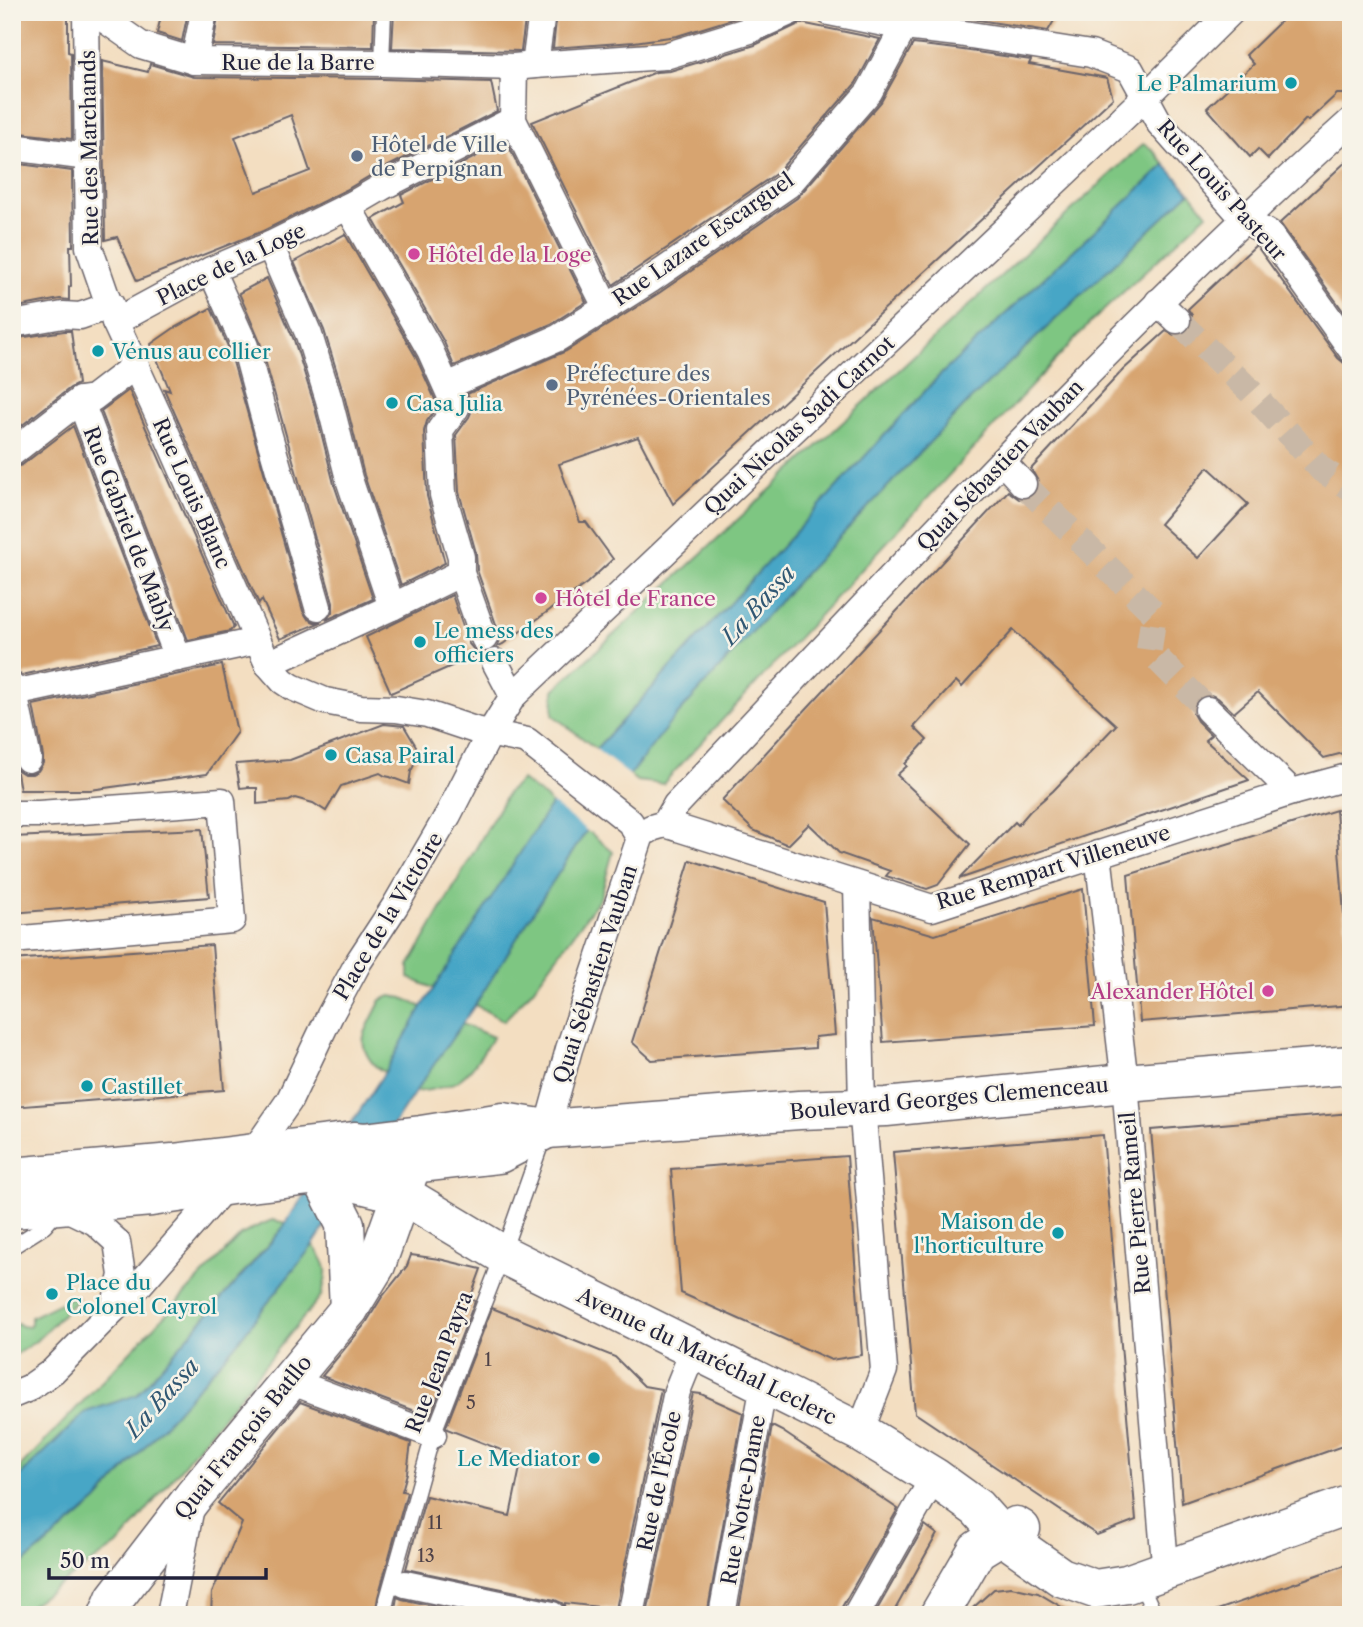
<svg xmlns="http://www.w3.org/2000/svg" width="1363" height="1627" viewBox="0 0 1363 1627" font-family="'Libre Caslon Text',serif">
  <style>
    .green { fill: #7ec682; stroke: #50745e; stroke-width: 2 }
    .water { fill: #46a6c6; stroke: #346480; stroke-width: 2 }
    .pier { fill: #f3dec1 }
    .building { fill: #d7a46f; fill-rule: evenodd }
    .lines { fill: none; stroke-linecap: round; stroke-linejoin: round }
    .street-tunnel { stroke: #c9b8a6; stroke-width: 26; stroke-dasharray: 26 13; stroke-linecap: butt }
    .lane-casing { stroke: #6b646a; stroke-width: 17 }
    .street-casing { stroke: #6b646a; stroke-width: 29 }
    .secondary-casing { stroke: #6b646a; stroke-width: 41 }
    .lane { stroke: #fff; stroke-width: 14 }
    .street { stroke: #fff; stroke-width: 26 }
    .secondary { stroke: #fff; stroke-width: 38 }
    .culture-dot { fill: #0f9aa8; stroke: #f7f3e8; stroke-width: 2.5 }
    .service-dot { fill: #5c6f8a; stroke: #f7f3e8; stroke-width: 2.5 }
    .hotel-dot { fill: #d1479c; stroke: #f7f3e8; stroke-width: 2.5 }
    .labels { text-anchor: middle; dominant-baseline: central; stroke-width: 5; stroke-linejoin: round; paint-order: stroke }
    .number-label { font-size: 18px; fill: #4f4248 }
    .street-label { font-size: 21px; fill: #22223b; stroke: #f7f3e8 }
    .culture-label { font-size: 21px; fill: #0d838f; stroke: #f7f3e8; text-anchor: start }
    .service-label { font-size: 21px; fill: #4e5e75; stroke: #f7f3e8; text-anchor: start }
    .hotel-label { font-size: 21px; fill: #b23c85; stroke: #f7f3e8; text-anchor: start }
    .water-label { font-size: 23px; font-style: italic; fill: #305773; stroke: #f7f3e8 }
  </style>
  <rect width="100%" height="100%" fill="#f7f3e8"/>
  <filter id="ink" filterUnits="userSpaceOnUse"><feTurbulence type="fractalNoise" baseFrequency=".0143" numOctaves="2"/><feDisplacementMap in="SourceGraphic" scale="14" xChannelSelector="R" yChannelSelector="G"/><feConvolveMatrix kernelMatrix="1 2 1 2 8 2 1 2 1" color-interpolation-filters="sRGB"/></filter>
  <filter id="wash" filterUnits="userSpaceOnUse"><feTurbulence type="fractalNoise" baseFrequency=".00686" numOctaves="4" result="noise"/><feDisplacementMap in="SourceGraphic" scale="28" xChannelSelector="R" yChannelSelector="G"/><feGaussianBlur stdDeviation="1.57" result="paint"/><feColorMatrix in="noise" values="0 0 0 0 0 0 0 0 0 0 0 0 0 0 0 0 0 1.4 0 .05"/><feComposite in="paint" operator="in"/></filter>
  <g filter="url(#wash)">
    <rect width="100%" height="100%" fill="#f3dec1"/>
    <g class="green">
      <polygon points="1143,144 1152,149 1165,165 937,378 596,749 553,715 554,690"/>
      <polygon points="1190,192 1207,214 1089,324 663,784 637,781 629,775 670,723 797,582 967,403"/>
      <polygon points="522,780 552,803 435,989 409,978 409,966 508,792"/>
      <polygon points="587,830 613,852 600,898 533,989 504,1021 475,1005 544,895"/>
      <path d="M391 996 403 998 422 1007 385 1072C372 1067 361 1050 364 1036 366 1028 377 1009 381 1000Z"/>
      <path d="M462 1024 493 1037C467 1076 464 1087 415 1092Z"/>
      <polygon points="272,1220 287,1223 137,1395 86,1412 21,1475 12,1495 12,1476 241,1235 256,1227"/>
      <path d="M313 1245C329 1266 329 1271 321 1296L120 1543 16 1615H12V1573L97 1501 234 1346Z"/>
      <polygon points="74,1296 78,1298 74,1303 36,1341 12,1357 12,1326 18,1323 21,1326 29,1327 31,1324 31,1317"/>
    </g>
    <polygon class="water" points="1165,165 1190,192 967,403 797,582 670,723 587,830 544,895 475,1005 415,1092 313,1245 234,1346 97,1501 12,1573 12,1495 21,1475 86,1412 137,1395 280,1232 385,1072 422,1007 552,803 596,749 937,378"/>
    <polygon class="pier" points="593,747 632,777 590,833 549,801"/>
    <g id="blocks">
      <g class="building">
        <polygon points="12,12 68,12 68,52 71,53 72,139 12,132"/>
        <polygon points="162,12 188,12 182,41 157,33"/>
        <polygon points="219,12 374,12 373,47 213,45"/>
        <polygon points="394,12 526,12 521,51 392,48"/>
        <polygon points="557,12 742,12 742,16 677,36 634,42 553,48"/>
        <polygon points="914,12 1059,12 1048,31 960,17"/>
        <polygon points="1290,12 1351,12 1351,94 1337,94 1308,121 1306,119 1268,159 1258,149 1250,157 1207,108 1254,64 1246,55"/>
        <polygon points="801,23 880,39 856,83 777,173 613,285 532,122 656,72 670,71 755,45"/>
        <polygon points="913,44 956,49 1031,60 1029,64 1107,78 1113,98 673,504 638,437 559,464 580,522 586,522 613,559 587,583 503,644 497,647 500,640 499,633 477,570 476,553 459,492 456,435 469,417 472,410 471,402 467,394 566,351 659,293 797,198 881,102"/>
        <path d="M102 61 148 72 150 64 194 77 382 79 491 82 497 111 375 173 346 190 263 231 137 281 117 237 105 240ZM291 115 310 171 256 192 235 137Z"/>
        <polygon points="506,141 586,302 551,324 454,366 444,342 373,219 404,202 401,195"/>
        <polygon points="1351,157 1351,322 1280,223"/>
        <polygon points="12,163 72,171 73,246 70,246 71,286 69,287 69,300 60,299 12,308"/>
        <polygon points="345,234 416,357 438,406 427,421 424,431 427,496 445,563 401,585 364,475 344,395 324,330 294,262"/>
        <path d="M1256 245 1338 358 1344 363 1351 364V751L1324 758 1258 692 1234 713 1218 698 1211 695H1203L1196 700 1193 705V714L1197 721 1211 735 1205 740 1249 780 959 879 1015 822 1018 825 1030 811 1053 791 1116 725 1013 630 962 687 956 681 914 727 927 740 905 764 907 766 897 775 970 844 938 885 927 889 886 876 890 871 839 853 809 824 788 845 753 830 722 800 1008 491 1019 499H1027L1034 495 1038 488V481L1031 469 1123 370 1166 331 1174 335H1181L1188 331 1192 323V315L1188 309ZM1208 467 1248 504 1198 558 1160 524Z"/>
        <polygon points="267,278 294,340 314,404 334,484 373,599 326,620 333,611 333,603 260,342 239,293"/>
        <polygon points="211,308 230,351 303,611 308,619 314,622 321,622 280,639 262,600 259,604 164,389 170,391 151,344 174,328"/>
        <polygon points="64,331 71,331 78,384 70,388 12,433 12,339"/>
        <polygon points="129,390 234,627 230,631 188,640 101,411"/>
        <polygon points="73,426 157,646 22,675 12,672 12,468 22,465"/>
        <polygon points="452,595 469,644 474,650 481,653 391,693 366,637"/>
        <polygon points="222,665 237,732 207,774 90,790 20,790 17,773 12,774 12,761 16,769 24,774 32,774 38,771 43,763 43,756 33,705"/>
        <polygon points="384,724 404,726 416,746 417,759 411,771 409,784 390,777 385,776 380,773 341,786 326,811 313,803 295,798 289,801 257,804 257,788 249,788 249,787 240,788 236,764 290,760"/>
        <polygon points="1336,810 1351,1005 1140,1022 1128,875"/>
        <polygon points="202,829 209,897 12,913 12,837"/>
        <polygon points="690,860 824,902 835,1035 815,1037 815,1048 652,1060 632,1042"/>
        <polygon points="1083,889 1095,1026 883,1042 873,917 935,935"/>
        <polygon points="212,945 224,1090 12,1107 12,960"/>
        <polygon points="1351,1113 1351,1443 1182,1503 1151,1130"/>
        <polygon points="1103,1135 1136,1520 1097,1535 915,1413 893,1152"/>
        <polygon points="847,1156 862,1355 831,1360 681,1293 671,1169"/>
        <polygon points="411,1255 439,1259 481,1269 470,1299 475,1301 430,1417 322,1376 366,1323 382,1297 407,1266"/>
        <polygon points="492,1308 615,1357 644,1386 661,1389 616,1609 565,1603 565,1607 562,1603 555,1600 406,1569 426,1496 510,1516 522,1458 447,1429 446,1427"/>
        <polygon points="693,1393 701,1394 743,1413 707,1615 647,1614"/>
        <polygon points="300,1402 411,1443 407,1473 402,1491 407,1492 378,1597 375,1615 211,1615 212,1593 242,1523 218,1503"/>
        <polygon points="772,1426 782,1431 898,1509 842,1607 840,1615 738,1615"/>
        <polygon points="925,1525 937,1534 892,1615 874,1615"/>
        <polygon points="1351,1563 1351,1615 1216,1615 1215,1611"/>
        <polygon points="1011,1587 1038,1593 1075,1615 965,1615 994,1589"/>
        <polygon points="397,1597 402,1599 474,1615 394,1615"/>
      </g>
    </g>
  </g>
  <g filter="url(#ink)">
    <use href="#blocks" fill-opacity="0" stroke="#6b646a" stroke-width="2"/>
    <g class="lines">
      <g class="street-tunnel">
        <polyline points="747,12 747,14"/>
        <polyline points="1177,320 1251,392 1322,470 1351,488"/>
        <polyline points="1023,484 1154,613 1149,650 1208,710"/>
      </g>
      <g class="lane-casing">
        <g id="lane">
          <polyline points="382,63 384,12"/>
          <polyline points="12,1247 45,1226 58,1211"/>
          <polyline points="1139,1580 1155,1615"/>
          <polyline points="384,1615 387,1599 433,1435 495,1275 543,1139"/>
        </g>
      </g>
      <g class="street-casing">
        <g id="street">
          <polyline points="86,12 89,247 115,322 160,419 268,664 283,681 292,687 325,701 361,708 396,709 427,714 475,730 527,741 630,822 640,838 569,1049 547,1129"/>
          <polyline points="94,12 141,45 194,61 382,63 514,67 535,65 665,56 750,30 790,12"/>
          <polyline points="829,12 904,27 958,33 1091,54 1130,69 1160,124 1245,220 1269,234 1351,349"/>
          <polyline points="194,61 204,12"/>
          <polyline points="535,65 542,12"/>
          <polyline points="514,67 513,120 606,307"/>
          <polyline points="12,147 88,157"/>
          <polyline points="348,207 430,350 456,408 440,430 443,495 461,557 461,573 484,638"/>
          <polyline points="270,245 309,335 329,400 349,479 392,607"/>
          <polyline points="211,270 245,346 268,432 318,607"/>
          <polyline points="1158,302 1177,320"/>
          <polyline points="115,322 211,270 270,245 353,204 382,187 513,120"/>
          <polyline points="12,324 63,315 80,316 111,305"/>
          <polyline points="447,386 558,338 650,280 788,185 869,92 904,27"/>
          <polyline points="80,400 178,658"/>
          <polyline points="12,453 80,400 93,398 136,365"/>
          <polyline points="1002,461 1023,484"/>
          <polyline points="495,662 513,696"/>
          <polyline points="268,664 392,607 461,573"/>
          <polyline points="12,687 14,693 257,641"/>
          <polyline points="14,693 28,759"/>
          <polyline points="1208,710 1292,792"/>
          <polyline points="12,814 39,814 222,801 232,920 12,940"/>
          <path d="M665 824 676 805C896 572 1113 335 1351 121"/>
          <polyline points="649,830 651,828 665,824 932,908 1292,792 1351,776"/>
          <polyline points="1098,854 1125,1083 1164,1552"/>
          <polyline points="857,885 862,1106 884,1370 860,1432"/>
          <polyline points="64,1207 95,1222 117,1242 122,1275 114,1309"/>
          <polyline points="290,1381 433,1435"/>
          <polyline points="12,1395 29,1388 53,1371 114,1309 133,1292 227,1185 264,1137 289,1101 330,1015 359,961 395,906 448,815 490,733 513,696 1144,98 1231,12"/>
          <polyline points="405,1584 552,1615"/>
          <polyline points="170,1615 191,1507"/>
          <polyline points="631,1615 677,1391 694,1349"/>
          <polyline points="722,1615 764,1384"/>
          <polyline points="856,1615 934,1477"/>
        </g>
      </g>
      <g class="secondary-casing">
        <g id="secondary">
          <polyline points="313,1161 345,1224 349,1309"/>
          <polyline points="321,1174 402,1194 502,1254 860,1432 934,1477 977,1508 1001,1535 1061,1577 1095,1589 1127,1584 1351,1504"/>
          <polyline points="12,1177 173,1163 354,1141 364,1142 421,1135 503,1122 547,1129 799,1110 886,1107 1125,1083 1351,1065"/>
          <polyline points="12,1209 151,1197 232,1185 499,1154 547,1129"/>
          <polyline points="108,1615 115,1598 193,1497 349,1309 376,1265 412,1164"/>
          <polyline points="939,1615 977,1550 1016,1526 1021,1529"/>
        </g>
      </g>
      <use href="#lane" class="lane"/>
      <use href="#street" class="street"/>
      <use href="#secondary" class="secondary"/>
    </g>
  </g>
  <g class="culture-dot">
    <circle cx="1291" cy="83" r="7"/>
    <circle cx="98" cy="351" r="7"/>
    <circle cx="392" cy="403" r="7"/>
    <circle cx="420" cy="642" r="7"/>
    <circle cx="331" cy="755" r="7"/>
    <circle cx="87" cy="1086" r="7"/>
    <circle cx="1058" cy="1233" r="7"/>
    <circle cx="52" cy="1294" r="7"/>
    <circle cx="594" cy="1458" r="7"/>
  </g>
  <g class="service-dot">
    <circle cx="357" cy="156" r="7"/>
    <circle cx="552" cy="385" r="7"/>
  </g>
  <g class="hotel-dot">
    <circle cx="414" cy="254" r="7"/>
    <circle cx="541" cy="598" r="7"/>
    <circle cx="1268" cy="991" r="7"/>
  </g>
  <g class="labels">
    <g class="number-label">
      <text x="488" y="1360">1</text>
      <text x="471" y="1403">5</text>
      <text x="435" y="1523">11</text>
      <text x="426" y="1556">13</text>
    </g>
    <g class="street-label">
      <text x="298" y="62">Rue de la Barre</text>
      <text transform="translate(89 148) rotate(-91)">Rue des Marchands</text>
      <text transform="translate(1222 190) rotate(48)">Rue Louis Pasteur</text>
      <text transform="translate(703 239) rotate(-35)">Rue Lazare Escarguel</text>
      <text transform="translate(231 264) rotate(-26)">Place de la Loge</text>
      <text transform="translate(799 425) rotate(-43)">Quai Nicolas Sadi Carnot</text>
      <text transform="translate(1000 465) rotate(-46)">Quai Sébastien Vauban</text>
      <text transform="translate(192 493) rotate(66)">Rue Louis Blanc</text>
      <text transform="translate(129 529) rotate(69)">Rue Gabriel de Mably</text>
      <text transform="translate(1053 867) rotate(-17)">Rue Rempart Villeneuve</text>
      <text transform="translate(388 916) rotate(-59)">Place de la Victoire</text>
      <text transform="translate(595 974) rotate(-72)">Quai Sébastien Vauban</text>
      <text transform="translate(949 1098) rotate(-5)">Boulevard Georges Clemenceau</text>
      <text transform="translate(1135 1203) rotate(-95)">Rue Pierre Rameil</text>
      <text transform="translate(707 1356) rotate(26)">Avenue du Maréchal Leclerc</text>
      <text transform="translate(439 1362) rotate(-69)">Rue Jean Payra</text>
      <text transform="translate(243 1437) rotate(-51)">Quai François Batllo</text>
      <text transform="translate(659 1481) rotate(-78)">Rue de l'École</text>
      <text transform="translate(743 1500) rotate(-80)">Rue Notre-Dame</text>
    </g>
    <g class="culture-label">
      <text x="1277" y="83" text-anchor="end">Le Palmarium</text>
      <text x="112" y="351">Vénus au collier</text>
      <text x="406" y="403">Casa Julia</text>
      <text x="434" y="630">Le mess des<tspan x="434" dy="24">officiers</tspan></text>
      <text x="345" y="755">Casa Pairal</text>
      <text x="101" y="1086">Castillet</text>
      <text x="1044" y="1221" text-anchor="end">Maison de<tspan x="1044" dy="24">l'horticulture</tspan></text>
      <text x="66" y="1282">Place du<tspan x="66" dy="24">Colonel Cayrol</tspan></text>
      <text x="580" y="1458" text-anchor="end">Le Mediator</text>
    </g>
    <g class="service-label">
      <text x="371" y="144">Hôtel de Ville<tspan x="371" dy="24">de Perpignan</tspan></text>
      <text x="566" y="373">Préfecture des<tspan x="566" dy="24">Pyrénées-Orientales</tspan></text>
    </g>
    <g class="hotel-label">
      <text x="428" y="254">Hôtel de la Loge</text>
      <text x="555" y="598">Hôtel de France</text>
      <text x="1254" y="991" text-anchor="end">Alexander Hôtel</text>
    </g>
    <g class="water-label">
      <text transform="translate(758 605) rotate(-48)">La Bassa</text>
      <text transform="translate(162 1398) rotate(-48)">La Bassa</text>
    </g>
  </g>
  <rect width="1363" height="1627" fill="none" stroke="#f7f3e8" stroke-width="42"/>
  <path d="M49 1568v10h217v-10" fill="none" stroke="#22223b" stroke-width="3.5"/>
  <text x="60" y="1568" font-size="21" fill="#22223b" stroke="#f7f3e8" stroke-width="5" paint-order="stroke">50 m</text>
</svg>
